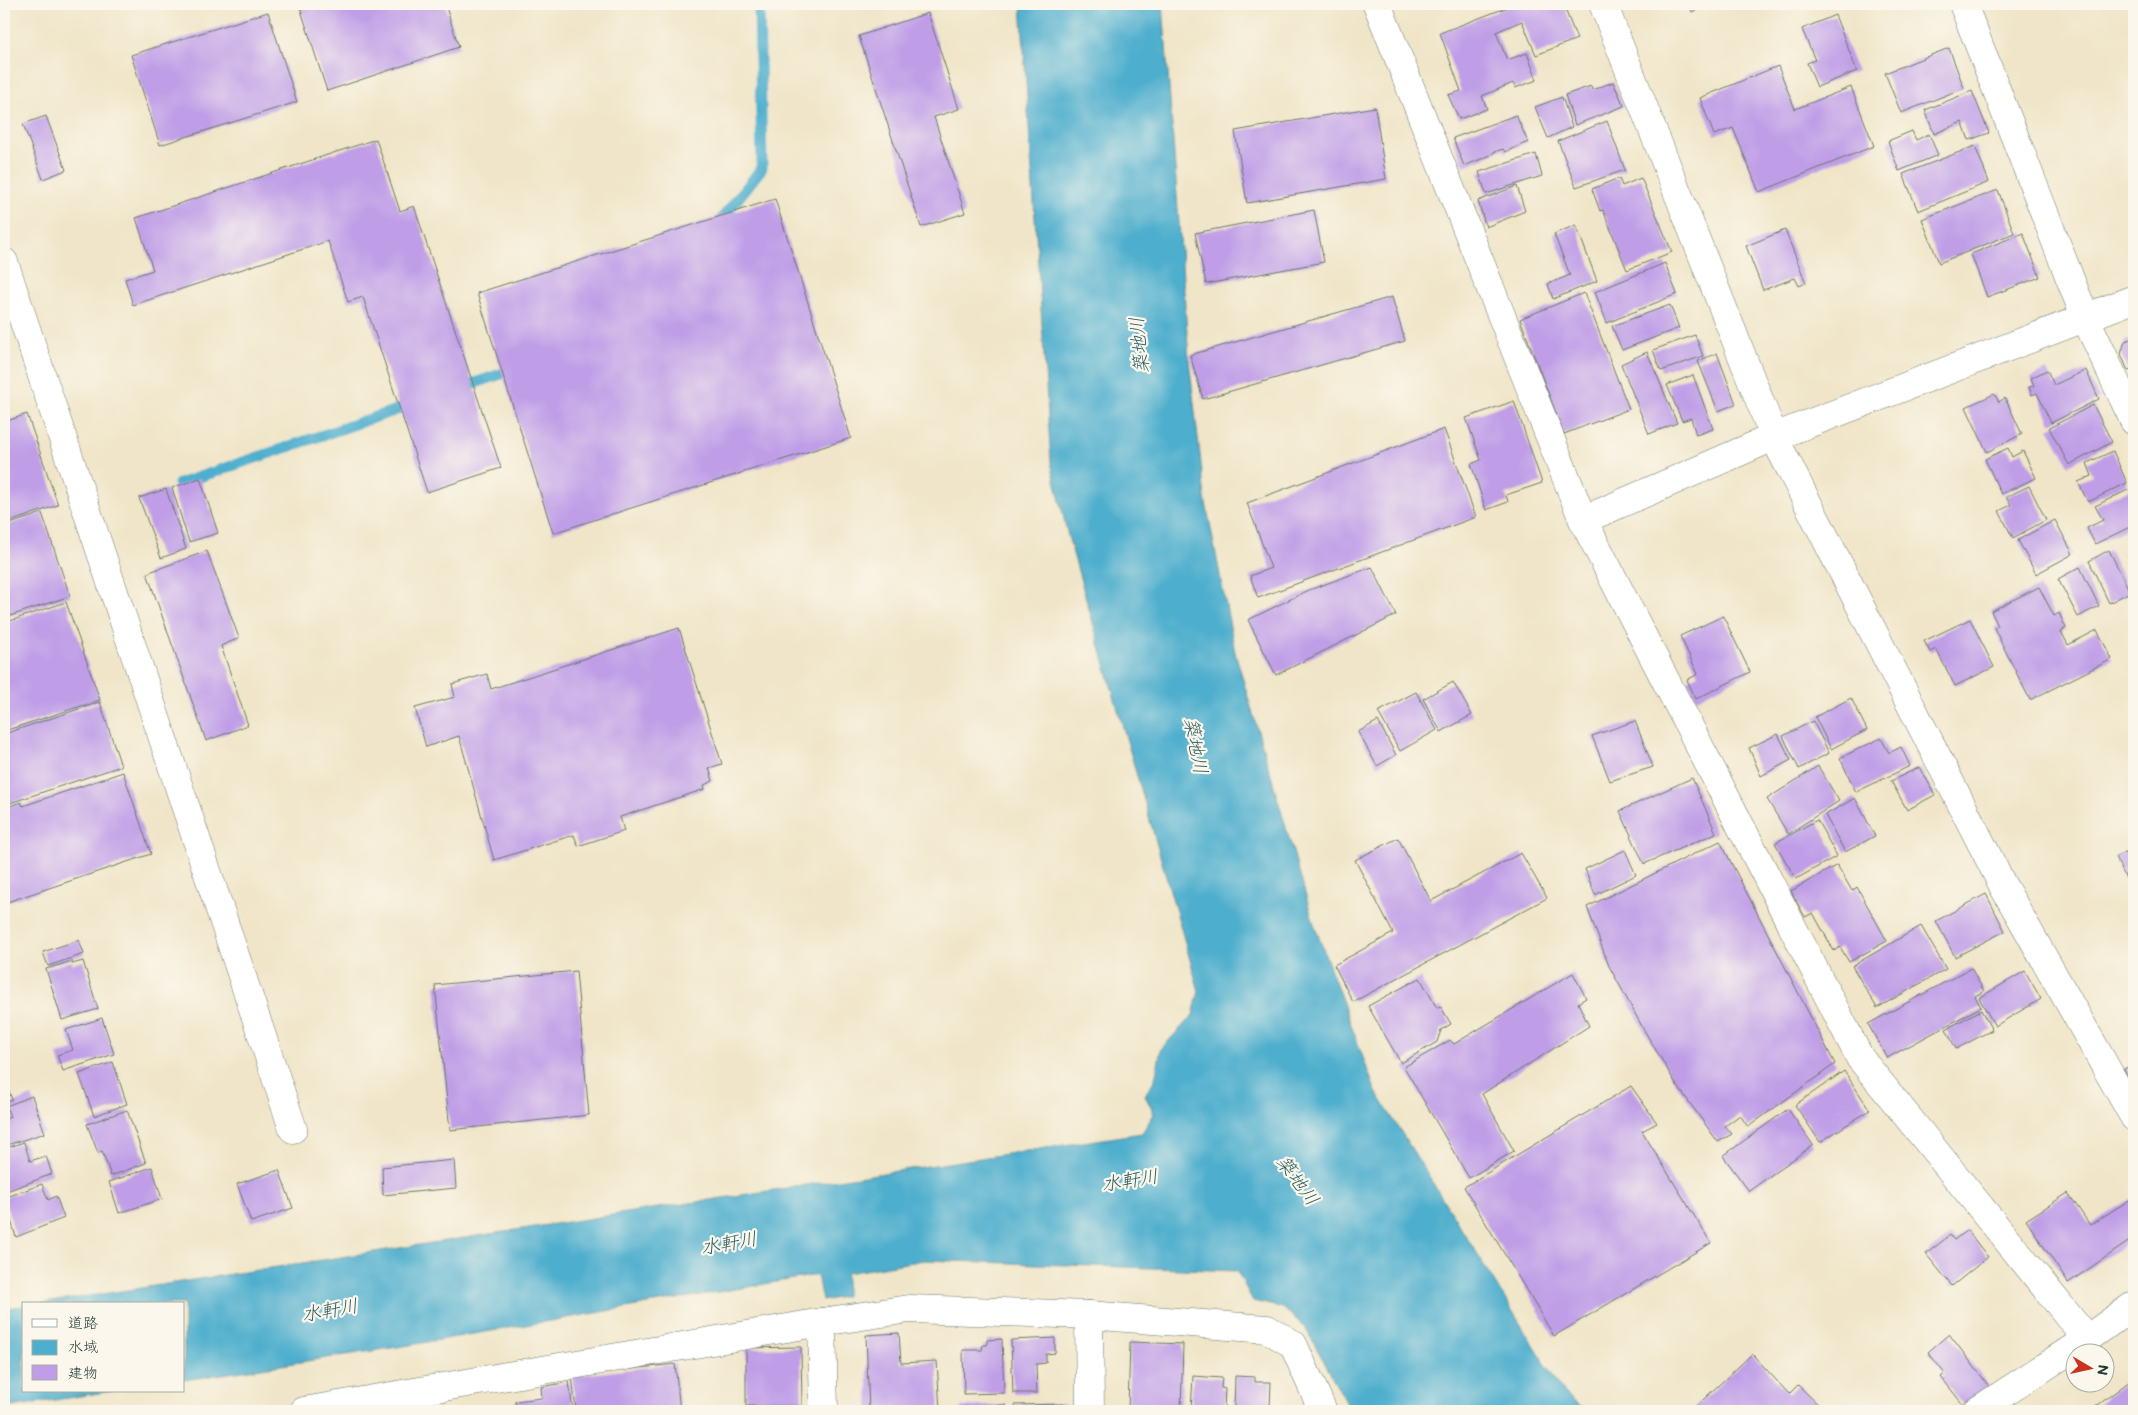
<svg xmlns="http://www.w3.org/2000/svg" width="2138" height="1415" viewBox="0 0 2138 1415" font-family="'Balsamiq Sans','Klee One',sans-serif">
  <style>
    .water { fill: #4eaecd; stroke: #367680 }
    .lines { fill: none; stroke-linecap: round; stroke-linejoin: round }
    .stream { stroke: #4eaecd; stroke-width: 11 }
    .building { fill: #bf9ee7 }
    .minor-casing { stroke: #687868; stroke-width: 29 }
    .minor { stroke: #fff; stroke-width: 28 }
    .labels { text-anchor: middle; dominant-baseline: central; stroke-width: 4.5; stroke-linejoin: round; paint-order: stroke }
    .water-label { font-size: 19px; font-style: italic; fill: #2d5f62; stroke: #fbf7ec }
  </style>
  <rect width="100%" height="100%" fill="#fbf7ec"/>
  <filter id="ink" filterUnits="userSpaceOnUse"><feTurbulence type="fractalNoise" baseFrequency=".02" numOctaves="2"/><feDisplacementMap in="SourceGraphic" scale="10" xChannelSelector="R" yChannelSelector="G"/><feConvolveMatrix kernelMatrix="1 2 1 2 8 2 1 2 1" color-interpolation-filters="sRGB"/></filter>
  <filter id="wash" filterUnits="userSpaceOnUse"><feTurbulence type="fractalNoise" baseFrequency=".0096" numOctaves="4" result="noise"/><feDisplacementMap in="SourceGraphic" scale="20" xChannelSelector="R" yChannelSelector="G"/><feGaussianBlur stdDeviation="1.12" result="paint"/><feColorMatrix in="noise" values="0 0 0 0 0 0 0 0 0 0 0 0 0 0 0 0 0 1.4 0 .05"/><feComposite in="paint" operator="in"/></filter>
  <g filter="url(#wash)">
    <rect width="100%" height="100%" fill="#f0e5c8"/>
    <g class="water">
      <polygon points="1021,4 1163,4 1189,360 1205,498 1235,652 1314,924 1375,1090 1564,1394 1585,1411 1351,1411 1305,1327 1283,1308 1253,1301 1237,1271 924,1260 846,1273 846,1296 822,1301 817,1275 404,1346 184,1380 184,1304 38,1304 1142,1133 1154,1114 1145,1095 1155,1079 1161,1049 1193,1015 1199,991 1068,536 1051,462"/>
      <polygon points="24,1306 24,1391 112,1391 4,1408 4,1308"/>
    </g>
    <g class="lines">
      <g class="stream">
        <polyline points="716,226 762,168 759,4"/>
        <polyline points="460,388 516,369"/>
        <polyline points="179,484 414,404"/>
      </g>
    </g>
    <g id="blocks">
      <g class="building">
        <polygon points="299,4 445,4 459,47 327,91"/>
        <polygon points="1516,4 1563,4 1577,39 1536,55 1522,21 1496,32 1507,60 1527,53 1537,80 1515,88 1513,83 1482,96 1487,109 1459,119 1448,95 1461,91 1440,33"/>
        <polygon points="1689,4 1702,4 1703,7 1692,12"/>
        <polygon points="268,12 297,102 160,145 131,55"/>
        <polygon points="928,13 959,109 934,117 965,213 921,227 859,36"/>
        <polygon points="1835,15 1857,71 1817,87 1807,63 1815,60 1802,29"/>
        <polygon points="1949,48 1964,88 1901,113 1885,73"/>
        <polygon points="1778,66 1795,109 1851,87 1874,146 1759,192 1733,128 1714,135 1700,98"/>
        <polygon points="1613,82 1624,106 1575,125 1565,95 1591,86 1592,90"/>
        <polygon points="1972,91 1989,133 1969,140 1962,122 1934,134 1925,110"/>
        <polygon points="1562,97 1572,127 1548,138 1535,107"/>
        <polygon points="1375,107 1386,179 1247,203 1235,131"/>
        <polygon points="1516,115 1528,142 1505,152 1503,149 1494,152 1491,155 1464,166 1453,138"/>
        <polygon points="46,116 66,170 43,179 23,124"/>
        <polygon points="1607,121 1625,170 1576,187 1558,141"/>
        <polygon points="1912,131 1916,140 1929,134 1938,155 1899,171 1888,141"/>
        <polygon points="376,139 400,211 414,206 501,468 427,492 363,297 348,302 328,241 133,305 125,279 153,270 136,218"/>
        <polygon points="1975,146 1989,182 1918,211 1903,174"/>
        <polygon points="1536,154 1542,176 1486,194 1479,172"/>
        <polygon points="1619,178 1622,186 1641,178 1672,252 1627,270 1603,210 1600,211 1592,189"/>
        <polygon points="1517,186 1525,211 1486,227 1478,201"/>
        <polygon points="1998,190 2014,233 1939,263 1922,219"/>
        <polygon points="775,199 851,438 553,533 477,293"/>
        <polygon points="1314,210 1324,262 1206,284 1195,233"/>
        <polygon points="1576,225 1597,281 1553,299 1548,284 1570,275 1554,234"/>
        <polygon points="1785,230 1806,283 1799,286 1795,278 1763,290 1746,246"/>
        <polygon points="2023,233 2040,277 1987,297 1971,254"/>
        <polygon points="1665,263 1677,294 1607,323 1595,292"/>
        <polygon points="1584,293 1629,409 1564,434 1520,319"/>
        <polygon points="1392,297 1405,341 1203,399 1190,355"/>
        <polygon points="1670,305 1679,328 1622,350 1612,326"/>
        <polygon points="1695,335 1703,356 1661,371 1653,350"/>
        <polygon points="2134,338 2134,369 2128,371 2121,354 2125,341"/>
        <polygon points="1647,352 1677,423 1649,434 1621,364"/>
        <polygon points="1717,353 1736,404 1718,411 1698,361"/>
        <polygon points="2047,370 2054,385 2086,370 2099,399 2051,423 2037,393 2032,395 2029,387 2034,386 2031,378"/>
        <polygon points="1693,375 1713,429 1696,435 1691,418 1682,421 1667,385"/>
        <polygon points="1994,394 1999,402 2005,398 2022,434 1987,452 1966,407"/>
        <polygon points="1514,401 1542,483 1506,495 1508,502 1486,510 1471,464 1481,460 1466,418"/>
        <polygon points="2093,405 2112,442 2069,465 2049,428"/>
        <polygon points="27,414 58,505 4,524 4,422"/>
        <polygon points="1444,429 1476,517 1258,598 1250,576 1271,568 1247,503"/>
        <polygon points="2008,448 2012,457 2023,451 2036,478 2001,494 1985,459"/>
        <polygon points="2113,451 2127,483 2088,502 2078,482 2092,476 2087,463"/>
        <polygon points="200,478 218,533 189,542 172,488"/>
        <polygon points="2029,486 2046,520 2013,538 1999,511 2011,505 2006,497"/>
        <polygon points="2134,487 2134,514 2131,515 2134,525 2095,544 2087,528 2103,520 2095,506"/>
        <polygon points="166,489 186,549 161,558 139,498"/>
        <polygon points="42,513 70,596 4,618 4,526"/>
        <polygon points="2055,520 2073,554 2036,574 2018,540"/>
        <polygon points="2109,550 2130,592 2109,603 2089,561"/>
        <polygon points="207,551 239,638 221,646 248,725 206,741 147,573"/>
        <polygon points="1372,567 1396,615 1276,675 1248,620 1309,590"/>
        <polygon points="2080,567 2099,606 2078,617 2058,579"/>
        <polygon points="2039,587 2054,616 2059,613 2066,628 2061,631 2068,645 2097,630 2112,659 2030,700 1994,628 1998,626 1991,611"/>
        <polygon points="66,602 100,700 4,731 4,623"/>
        <polygon points="1723,616 1750,672 1696,699 1687,680 1698,674 1680,636"/>
        <polygon points="1970,619 1994,667 1955,686 1936,649 1930,652 1924,641"/>
        <polygon points="679,628 722,764 709,768 713,781 704,785 705,789 620,817 624,831 578,846 574,835 494,860 459,736 426,747 415,708 455,697 452,684 487,674 491,689"/>
        <polygon points="1453,682 1472,715 1441,732 1423,699"/>
        <polygon points="1416,692 1437,730 1400,751 1378,712"/>
        <polygon points="1851,698 1867,730 1831,749 1815,717"/>
        <polygon points="100,702 121,766 4,805 4,734"/>
        <polygon points="1378,721 1396,755 1377,766 1358,732"/>
        <polygon points="1635,721 1653,767 1610,781 1592,736"/>
        <polygon points="1813,721 1829,753 1799,769 1783,736"/>
        <polygon points="1778,734 1791,760 1761,776 1749,748"/>
        <polygon points="1881,738 1889,753 1901,747 1910,766 1856,792 1840,758"/>
        <polygon points="1818,766 1839,801 1788,834 1767,799"/>
        <polygon points="1920,767 1935,795 1907,810 1891,781"/>
        <polygon points="123,772 151,854 4,903 4,808 21,802 23,806"/>
        <polygon points="1692,778 1716,833 1644,864 1620,811"/>
        <polygon points="1855,798 1875,836 1845,852 1825,815"/>
        <polygon points="1817,820 1837,856 1796,879 1775,843"/>
        <polygon points="1398,838 1431,901 1521,853 1547,898 1353,1002 1334,965 1393,933 1355,860"/>
        <polygon points="1720,841 1835,1064 1748,1127 1740,1115 1725,1126 1732,1134 1718,1142 1676,1084 1644,1030 1609,966 1587,907"/>
        <polygon points="2134,847 2134,894 2115,857"/>
        <polygon points="1625,850 1636,875 1595,895 1585,869"/>
        <polygon points="1837,865 1852,891 1857,887 1887,941 1849,962 1840,947 1834,951 1813,913 1805,917 1791,891"/>
        <polygon points="1986,894 2005,931 1955,957 1936,921"/>
        <polygon points="1921,926 1946,969 1877,1008 1852,966"/>
        <polygon points="79,940 84,954 48,966 43,952"/>
        <polygon points="72,961 72,964 83,961 98,1009 62,1020 46,969"/>
        <polygon points="1971,968 1984,991 1975,996 1981,1007 1887,1058 1868,1024"/>
        <polygon points="576,971 589,1115 450,1130 435,985"/>
        <polygon points="2025,971 2041,999 1995,1026 1979,998"/>
        <polygon points="1573,973 1586,998 1578,1003 1589,1026 1482,1094 1514,1151 1469,1178 1404,1067 1450,1040 1454,1044"/>
        <polygon points="1420,978 1437,1008 1441,1007 1451,1024 1441,1030 1437,1042 1401,1063 1368,1006"/>
        <polygon points="1981,1010 1992,1030 1956,1049 1946,1029"/>
        <polygon points="102,1018 114,1054 63,1071 57,1055 73,1050 66,1030"/>
        <polygon points="4,1059 10,1076 4,1077 12,1100 4,1103"/>
        <polygon points="113,1062 127,1104 94,1116 79,1074"/>
        <polygon points="2134,1064 2134,1089 2124,1069"/>
        <polygon points="1844,1071 1870,1110 1820,1142 1795,1105"/>
        <polygon points="1631,1086 1657,1123 1642,1131 1711,1243 1554,1336 1464,1187"/>
        <polygon points="32,1096 45,1133 4,1146 4,1120 10,1117 6,1106"/>
        <polygon points="1788,1109 1813,1145 1749,1191 1723,1156"/>
        <polygon points="127,1110 146,1163 111,1176 102,1151 98,1153 87,1124"/>
        <polygon points="24,1142 30,1161 46,1156 52,1174 4,1192 4,1149"/>
        <polygon points="454,1160 456,1188 383,1195 382,1167"/>
        <polygon points="152,1167 162,1199 119,1213 109,1182"/>
        <polygon points="279,1170 293,1208 251,1222 237,1184"/>
        <polygon points="42,1184 48,1200 56,1196 64,1218 16,1237 4,1198"/>
        <polygon points="2068,1193 2090,1225 2134,1197 2134,1238 2068,1283 2026,1220"/>
        <polygon points="1967,1230 1988,1257 1952,1286 1926,1254 1950,1235 1954,1240"/>
        <polygon points="899,1333 901,1363 937,1361 940,1411 869,1411 866,1335"/>
        <polygon points="1949,1334 1989,1386 1964,1406 1941,1377 1945,1374 1928,1352"/>
        <polygon points="1055,1338 1055,1353 1046,1354 1046,1363 1036,1364 1037,1393 1013,1393 1011,1340"/>
        <polygon points="1002,1339 1004,1393 964,1394 963,1350 982,1350 983,1345 987,1345 987,1340"/>
        <polygon points="1130,1342 1183,1344 1181,1411 1128,1411"/>
        <polygon points="801,1347 802,1406 746,1406 746,1348"/>
        <polygon points="1752,1354 1789,1394 1798,1385 1825,1411 1691,1411"/>
        <polygon points="675,1364 680,1411 576,1411 572,1376"/>
        <polygon points="1193,1376 1222,1378 1221,1388 1225,1389 1224,1411 1191,1411"/>
        <polygon points="1235,1376 1255,1377 1255,1382 1271,1382 1270,1407 1288,1407 1288,1411 1234,1411"/>
        <polygon points="2134,1378 2134,1411 2090,1411"/>
        <polygon points="569,1382 573,1411 517,1411 515,1401 542,1398 541,1387"/>
        <polygon points="1064,1404 1064,1411 1015,1411 1015,1405"/>
        <polygon points="1006,1405 1006,1411 961,1411 961,1407"/>
      </g>
    </g>
  </g>
  <g filter="url(#ink)">
    <use href="#blocks" fill-opacity="0" stroke="#687868" stroke-width="1"/>
    <g class="lines">
      <g class="minor-casing">
        <g id="minor">
          <polyline points="1377,4 1583,520 1860,1058 2087,1339"/>
          <polyline points="1603,4 1774,437 2003,886 2134,1117"/>
          <polyline points="1963,4 2085,317 2134,421"/>
          <polyline points="4,262 293,1129"/>
          <polyline points="1583,520 1774,437 2134,299"/>
          <polyline points="1089,1315 1090,1411"/>
          <polyline points="822,1322 824,1411"/>
          <polyline points="304,1411 822,1322 909,1309 1089,1315 1267,1329 1293,1344 1323,1411"/>
          <polyline points="1977,1411 2087,1339 2134,1305"/>
        </g>
      </g>
      <use href="#minor" class="minor"/>
    </g>
  </g>
  <g class="labels">
    <g class="water-label">
      <text transform="translate(1140 345) rotate(-96)">築地川</text>
      <text transform="translate(1195 746) rotate(79)">築地川</text>
      <text transform="translate(1130 1181) rotate(-9)">水軒川</text>
      <text transform="translate(1297 1181) rotate(53)">築地川</text>
      <text transform="translate(729 1244) rotate(-10)">水軒川</text>
      <text transform="translate(330 1311) rotate(-10)">水軒川</text>
    </g>
  </g>
  <rect width="2138" height="1415" fill="none" stroke="#fbf7ec" stroke-width="20"/>
  <rect x="22" y="1302" width="162" height="90" fill="#fbf7ec" stroke="#a3ada2"/>
  <rect x="32" y="1319" width="25" height="8" fill="#ffffff" stroke="#a3ada2"/>
  <text x="68" y="1328" font-size="15" fill="#1f3d34">道路</text>
  <rect x="32" y="1340" width="25" height="15" fill="#4eaecd" stroke="#a3ada2"/>
  <text x="68" y="1352" font-size="15" fill="#1f3d34">水域</text>
  <rect x="32" y="1365" width="25" height="15" fill="#bf9ee7" stroke="#a3ada2"/>
  <text x="68" y="1378" font-size="15" fill="#1f3d34">建物</text>
  <g transform="translate(2090 1368) rotate(99)"><circle r="24" fill="#fbf7ec" stroke="#a3ada2"/>
  <path d="M0-4L9 19L0 12L-9 19Z" fill="#c8321e"/>
  <text y="-8" font-size="14" font-weight="bold" text-anchor="middle" fill="#1f3d34">N</text>
  </g>
</svg>
